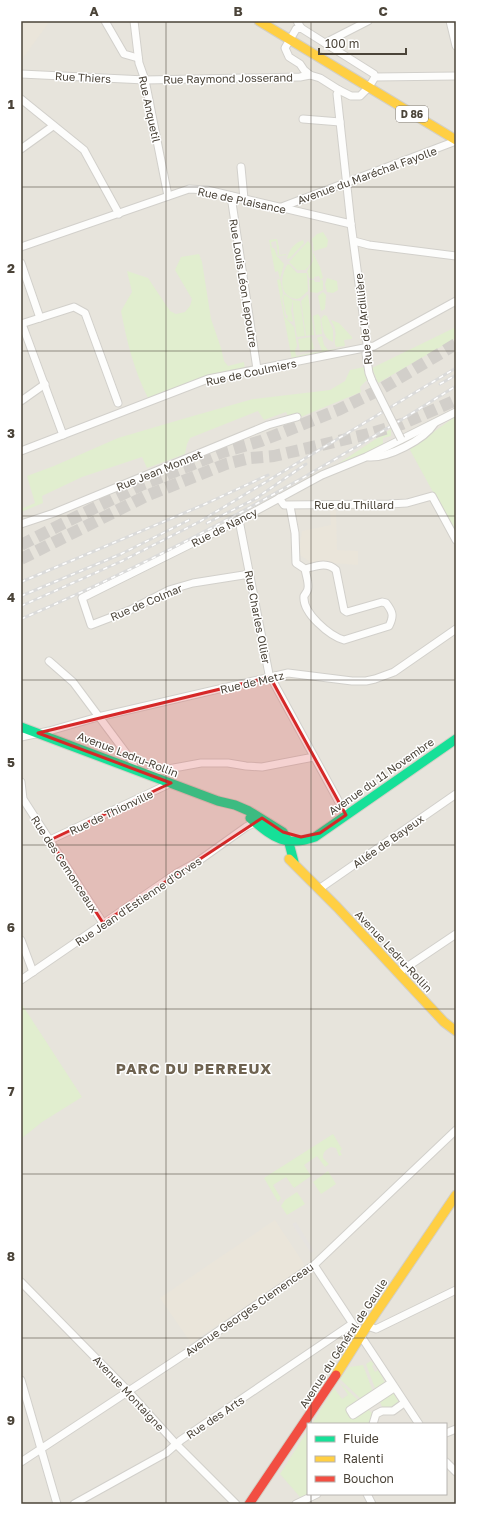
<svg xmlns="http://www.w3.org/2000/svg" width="477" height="1525" viewBox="0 0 477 1525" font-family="'Golos Text',sans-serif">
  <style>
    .residential { fill: #e7e4dc; fill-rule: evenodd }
    .education { fill: #eae5da }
    .green { fill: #e1eecf }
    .parking { fill: #e6e3df }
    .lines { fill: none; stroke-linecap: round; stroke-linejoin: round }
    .highway-tunnel { stroke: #d2cfca; stroke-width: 12; stroke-dasharray: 12 6; stroke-linecap: butt }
    .street-casing { stroke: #d2d0cb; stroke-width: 9 }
    .fast-casing { stroke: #d3cfc5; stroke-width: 11 }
    .slow-casing { stroke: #d3cfc5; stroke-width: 11 }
    .jam-casing { stroke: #d3cfc5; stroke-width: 11 }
    .street { stroke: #fdfdfc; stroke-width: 7 }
    .fast { stroke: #16e098; stroke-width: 9 }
    .slow { stroke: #ffcf43; stroke-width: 9 }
    .jam { stroke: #f24e42; stroke-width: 9 }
    .rail-casing { stroke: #dbdbda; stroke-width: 3 }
    .rail { stroke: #fff; stroke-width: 1.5; stroke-dasharray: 4.5; stroke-linecap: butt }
    .street-bridge-casing { stroke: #d2d0cb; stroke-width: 9; stroke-linecap: butt }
    .street-bridge { stroke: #fdfdfc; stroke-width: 7 }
    .marked { fill: #d62828; fill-opacity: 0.2; stroke: #d62828; stroke-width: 3; stroke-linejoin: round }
    .grid { fill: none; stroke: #4b4439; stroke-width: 1; stroke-opacity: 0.55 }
    .labels { text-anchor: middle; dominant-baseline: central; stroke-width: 3; stroke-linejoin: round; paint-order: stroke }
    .shield { fill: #fff; stroke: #817c74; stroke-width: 1 }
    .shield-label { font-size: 10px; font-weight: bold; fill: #4b4439 }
    .street-label { font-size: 11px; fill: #4b4439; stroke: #fff }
    .district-label { font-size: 15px; font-weight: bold; letter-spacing: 1px; fill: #6e6250; stroke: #fff }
    .neatline { fill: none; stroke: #4b4439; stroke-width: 1.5 }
    .grid-label { font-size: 13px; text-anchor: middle; font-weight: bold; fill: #4b4439 }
  </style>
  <rect width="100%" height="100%" fill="#f4f2ee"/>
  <path class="residential" d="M21 21H456V1504H21ZM308 1424H446V1494H308Z"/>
  <g class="education">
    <polygon points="21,21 50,21 21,61"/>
    <polygon points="330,509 336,509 337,550 358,551 358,565 334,563 311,565 309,561 298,554 302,531 331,525"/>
    <polygon points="275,1220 304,1264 303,1268 191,1343 160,1298"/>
  </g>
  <g class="green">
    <polygon points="323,232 328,240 327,247 314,251 312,239 317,234"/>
    <polygon points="277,239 279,247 279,255 286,254 286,255 278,256 276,241 271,242 272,248 274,248 277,256 284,264 280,279 283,293 282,299 285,317 294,327 297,346 295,351 296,356 322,351 317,338 322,336 324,345 328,350 346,347 346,349 292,360 277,280 280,279 278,271 275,272 269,240"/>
    <path d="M303 240 304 243 290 258 287 259C289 250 294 243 303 240Z"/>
    <path d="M308 241C315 247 313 265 305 270H297L289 262Z"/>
    <polygon points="313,253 320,267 323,278 320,279 319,276 314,277 314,279 309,278 307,271 313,261"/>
    <path d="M199 254 202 262 211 319 221 348 224 361 228 366 244 362 245 370 149 400C134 371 127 342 121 311L132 292 127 271 148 278 170 311 176 314 185 312 190 306 192 299 175 270 181 257Z"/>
    <path d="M289 264 297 273H307L308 291 300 298 297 299C279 297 280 278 287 265Z"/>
    <polygon points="327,278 337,281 338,290 333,293 327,292 325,284"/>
    <polygon points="320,279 323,281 323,290 317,293 310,292 309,280 314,280 315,282 320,282"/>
    <polygon points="323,292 326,295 325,309 321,311 318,296"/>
    <polygon points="284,294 293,300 291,310 293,321 292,322 287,319 288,316 286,314 283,298"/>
    <polygon points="308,294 314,335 306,336 301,301"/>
    <polygon points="293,300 300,301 305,336 297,337 293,310"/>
    <polygon points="318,314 320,317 322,334 316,335 313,316"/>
    <path d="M324 315 327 316 333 330V342C323 338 323 329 321 319Z"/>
    <path d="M331 320 339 323 352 337V339L344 340 345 346 336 347C333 340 337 336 335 330 335 326 332 323 331 320Z"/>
    <polygon points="456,327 456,338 378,383 372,368"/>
    <polygon points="311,337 314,349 300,352 298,339"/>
    <polygon points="364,367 368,379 360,387 361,392 291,421 286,412 264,420 258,411 190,438 187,444 185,454 147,468 142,457 82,477 42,496 43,503 21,512 21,509 35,503 27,476 54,466 118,438 186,418 253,399 330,390 345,381 350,370"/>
    <polygon points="456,416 456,534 410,450 411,448"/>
    <polygon points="391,429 391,436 383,438 383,445 327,471"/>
    <polygon points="21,1003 82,1097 42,1122 21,1139"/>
    <path d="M333 1134 342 1149 340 1151 342 1155 339 1156 336 1148 331 1147C326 1150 323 1151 323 1158L329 1164 325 1167 317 1156 304 1165 311 1176 294 1188 286 1177 273 1185 281 1198 278 1202 264 1178Z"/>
    <polygon points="328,1171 336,1184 321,1194 313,1182"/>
    <polygon points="297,1192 305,1204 287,1215 281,1206 285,1200"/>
    <polygon points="371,1361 374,1364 372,1366 375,1372 378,1370 383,1378 383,1380 387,1384 376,1391 366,1364"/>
    <polygon points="363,1365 373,1392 362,1400 340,1379 349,1367"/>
    <polygon points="340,1383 374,1415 370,1424 312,1424 334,1388 342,1399 348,1395"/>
    <polygon points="392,1391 400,1404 392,1409 383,1409 379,1399"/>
    <polygon points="308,1430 308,1494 300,1497 280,1474"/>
  </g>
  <polygon class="parking" points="296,1222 314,1251 311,1253 292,1224"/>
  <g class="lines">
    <g class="highway-tunnel">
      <polyline points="21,545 62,524 141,485 223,452 261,441 338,410 381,389 456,344"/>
      <polyline points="21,559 146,496 226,464 250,458 274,456 368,434 402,424 456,400"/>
    </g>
    <g class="street-casing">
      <g id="street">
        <polyline points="105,21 124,54 138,58"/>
        <polyline points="134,21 139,63 145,80 168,196"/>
        <polyline points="297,21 301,28"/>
        <polyline points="450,21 456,46"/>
        <polygon points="301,28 374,74 375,77 369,87 360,96 351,96 339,90 320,78 310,75 304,70 300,64 289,57 285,48 295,31 296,29"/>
        <polyline points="325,43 368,21"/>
        <polyline points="21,74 145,80 300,77 310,75"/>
        <polyline points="375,77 456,76"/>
        <polyline points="339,90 337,94 351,224 367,344 366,354 369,373 372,381"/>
        <polyline points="21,99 84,150 119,214"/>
        <polyline points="303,119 340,122"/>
        <polyline points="21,149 53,126"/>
        <polyline points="241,167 244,199"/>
        <polyline points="231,196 257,369"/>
        <polyline points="279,208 456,141"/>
        <polyline points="354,241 369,245 456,256"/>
        <polyline points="21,247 189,189 207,190 351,224"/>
        <polyline points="21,263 40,318"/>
        <polyline points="21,324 74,307 85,313 118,403"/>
        <polyline points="22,324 63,435"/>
        <polyline points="21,401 45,384"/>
        <polyline points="21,451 208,379 374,346 456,301"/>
        <path d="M369 457C388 458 424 440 434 424"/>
        <polyline points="279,498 284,505 389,504 407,503 432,496 456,540"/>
        <path d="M290 506 295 533 296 563 305 569C306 575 309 583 308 588 308 591 305 594 304 596 302 613 330 636 344 640L389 626C394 616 393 612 386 603L382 602 347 612 344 610 336 570C327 561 316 566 305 569"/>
        <polyline points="239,520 269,674 346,815"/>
        <polyline points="21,524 54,513 268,425 297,417"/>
        <polyline points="250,574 193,583 169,590 130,610 91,625 82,598 239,520 322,475 366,457 456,412"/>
        <polyline points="49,661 73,682 132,761 135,769"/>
        <polyline points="21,737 49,731 98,717 288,673 352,681 366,681 375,679 394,672 456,629"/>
        <polyline points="146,773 201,763 228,763 246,766 262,767 314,757"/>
        <polyline points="21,782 23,799 103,923"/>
        <polyline points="50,840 171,783"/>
        <polyline points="319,889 456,794"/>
        <polyline points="21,940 33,972"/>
        <polyline points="398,973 456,934"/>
        <polyline points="21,980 177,873 197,862 246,827 258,821"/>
        <polyline points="314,1265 419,1424"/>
        <polyline points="21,1282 128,1391 176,1444 236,1504"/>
        <polyline points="367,1326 376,1329 456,1290"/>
        <polyline points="21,1380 57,1504"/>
        <polyline points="391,1383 350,1410 353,1415 394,1388"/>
        <polyline points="373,1424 376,1414 382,1411 393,1411 404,1403"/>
        <polyline points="446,1433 456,1429"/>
        <polyline points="21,1462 191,1350 314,1265 456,1130"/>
        <polyline points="446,1462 456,1472"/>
        <polyline points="367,1494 372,1504"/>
        <polyline points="74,1504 166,1453 181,1440 352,1324"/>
        <polyline points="296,1504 317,1494"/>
      </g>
    </g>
    <g class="fast-casing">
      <g id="fast">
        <polyline points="21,727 218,801 235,805 249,811 283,832 289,843 294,862"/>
        <path d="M250 818C273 837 284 848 315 837L456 739"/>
      </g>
    </g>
    <g class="slow-casing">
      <g id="slow">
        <polyline points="259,21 456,140"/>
        <polyline points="289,859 337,907 444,1022 456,1031"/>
        <polyline points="336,1375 367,1326 456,1195"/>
      </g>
    </g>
    <g class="jam-casing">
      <polyline id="jam" points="249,1504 336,1375"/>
    </g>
    <use href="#street" class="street"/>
    <use href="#fast" class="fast"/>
    <use href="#slow" class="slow"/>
    <use href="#jam" class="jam"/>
    <g class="rail-casing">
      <g id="rail">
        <polyline points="440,384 456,375"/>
        <polyline points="255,499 306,464"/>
        <polyline points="207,523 259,497"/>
        <polyline points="21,582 203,505 268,475"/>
        <polyline points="21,596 121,554 189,520"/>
        <polyline points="21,606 122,561 199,522 456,368"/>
        <path d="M21 619C173 554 316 474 456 386"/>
      </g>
    </g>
    <use href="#rail" class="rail"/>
    <g class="street-bridge-casing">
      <polyline id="street-bridge" points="372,381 401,439"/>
    </g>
    <use href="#street-bridge" class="street-bridge"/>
  </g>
  <path class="marked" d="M270 677 346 815 320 833 301 837 283 832 262 818 103 923 50 840 171 783 38 733Z"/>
  <path class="grid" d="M166 21V1504M311 21V1424M21 187H456M21 351H456M21 516H456M21 680H456M21 845H456M21 1009H456M21 1174H456M21 1338H456M311 1494V1504"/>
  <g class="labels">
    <rect class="shield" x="396" y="106" width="32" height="16" rx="3"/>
    <g class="shield-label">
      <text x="412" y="114">D 86</text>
    </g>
    <g class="street-label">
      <text transform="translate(83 77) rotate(3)">Rue Thiers</text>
      <text transform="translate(228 78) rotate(-1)">Rue Raymond Josserand</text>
      <text transform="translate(150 109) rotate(78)">Rue Anquetil</text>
      <text transform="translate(367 175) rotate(-20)">Avenue du Maréchal Fayolle</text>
      <text transform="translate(242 200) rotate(12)">Rue de Plaisance</text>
      <text transform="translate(244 283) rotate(81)">Rue Louis Léon Lepoutre</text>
      <text transform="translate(363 319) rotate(-96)">Rue de l'Ardillière</text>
      <text transform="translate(251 372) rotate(-12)">Rue de Coulmiers</text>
      <text transform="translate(159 470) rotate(-22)">Rue Jean Monnet</text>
      <text x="354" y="504">Rue du Thillard</text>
      <text transform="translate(224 527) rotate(-27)">Rue de Nancy</text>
      <text transform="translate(146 602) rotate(-23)">Rue de Colmar</text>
      <text transform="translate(258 617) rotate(79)">Rue Charles Ollier</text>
      <text transform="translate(252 682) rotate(-13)">Rue de Metz</text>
      <text transform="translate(128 754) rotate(21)">Avenue Ledru-Rollin</text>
      <text transform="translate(381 776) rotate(-35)">Avenue du 11 Novembre</text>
      <text transform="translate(111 812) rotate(-25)">Rue de Thionville</text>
      <text transform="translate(388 841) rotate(-35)">Allée de Bayeux</text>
      <text transform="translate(65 864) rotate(57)">Rue des Cemonceaux</text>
      <text transform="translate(138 901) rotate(-34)">Rue Jean d'Estienne d'Orves</text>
      <text transform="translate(394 951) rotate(47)">Avenue Ledru-Rollin</text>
      <text transform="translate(249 1309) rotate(-35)">Avenue Georges Clemenceau</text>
      <text transform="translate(343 1343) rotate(-57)">Avenue du Général de Gaulle</text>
      <text transform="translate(129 1393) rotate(47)">Avenue Montaigne</text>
      <text transform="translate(215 1417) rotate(-34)">Rue des Arts</text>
    </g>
    <g class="district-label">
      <text x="194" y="1068">PARC DU PERREUX</text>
    </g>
  </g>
  <rect width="477" height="1525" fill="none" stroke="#ffffff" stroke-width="44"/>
  <rect x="307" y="1423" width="140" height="72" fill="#ffffff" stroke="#b7b4b0"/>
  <rect x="315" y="1436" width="20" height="6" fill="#16e098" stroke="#b7b4b0"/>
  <text x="343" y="1443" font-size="12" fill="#4b4439">Fluide</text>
  <rect x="315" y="1456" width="20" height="6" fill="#ffcf43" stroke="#b7b4b0"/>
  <text x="343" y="1463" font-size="12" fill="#4b4439">Ralenti</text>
  <rect x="315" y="1476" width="20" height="6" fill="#f24e42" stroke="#b7b4b0"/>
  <text x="343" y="1483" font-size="12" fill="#4b4439">Bouchon</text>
  <path d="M319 48v6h87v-6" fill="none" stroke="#4b4439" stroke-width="2"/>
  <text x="325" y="48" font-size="12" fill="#4b4439" stroke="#ffffff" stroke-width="3" paint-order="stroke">100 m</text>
  <rect x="22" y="22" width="433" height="1481" class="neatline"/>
  <g class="grid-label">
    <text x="94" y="16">A</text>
    <text x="238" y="16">B</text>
    <text x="383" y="16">C</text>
    <text x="11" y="109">1</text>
    <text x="11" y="273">2</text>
    <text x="11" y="438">3</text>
    <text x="11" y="602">4</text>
    <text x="11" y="767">5</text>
    <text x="11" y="932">6</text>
    <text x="11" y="1096">7</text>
    <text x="11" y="1261">8</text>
    <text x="11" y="1425">9</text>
  </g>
</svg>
